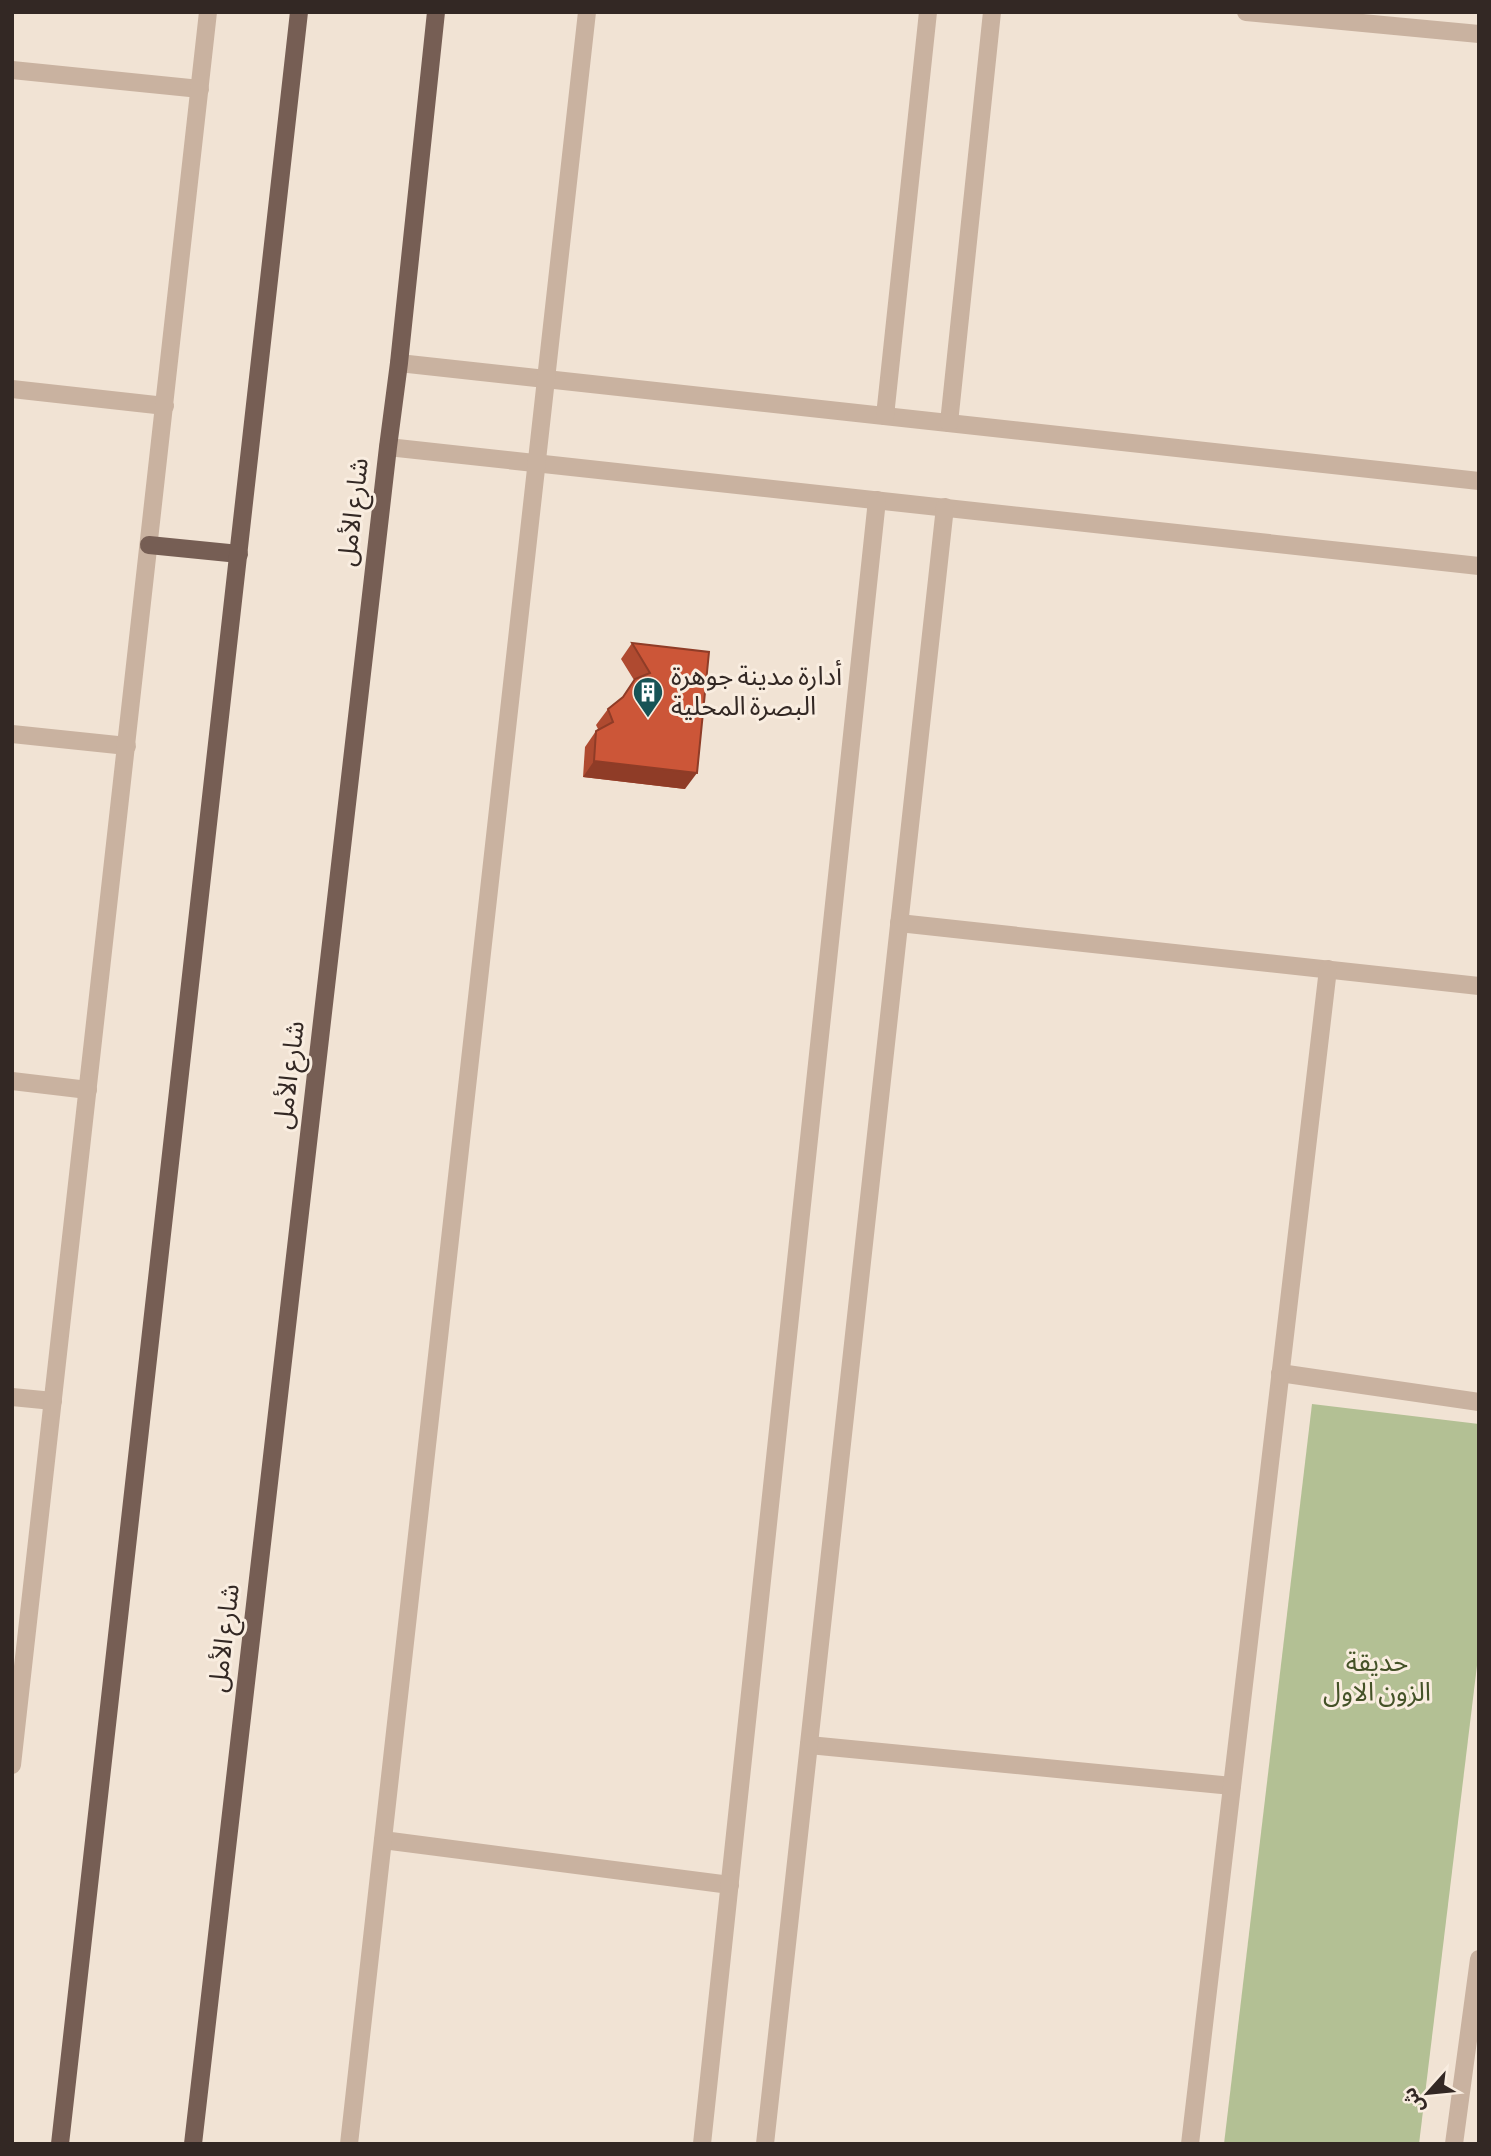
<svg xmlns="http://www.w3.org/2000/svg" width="1491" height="2156" viewBox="0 0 1491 2156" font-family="'Sofia Sans Condensed','Noto Sans Arabic',sans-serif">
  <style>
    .green { fill: #b3c094 }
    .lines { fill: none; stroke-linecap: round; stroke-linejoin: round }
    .minor { stroke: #c9b2a0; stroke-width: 18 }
    .major { stroke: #765e54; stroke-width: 18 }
    .wall { fill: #af4a30 }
    .shaded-wall { fill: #8f3c27 }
    .building { fill: #cc5638; stroke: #8f3c27; stroke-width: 2 }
    .labels { text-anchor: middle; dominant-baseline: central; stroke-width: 6; stroke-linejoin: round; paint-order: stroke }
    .street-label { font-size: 26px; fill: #332824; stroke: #f9ede0 }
    .poi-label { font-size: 26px; fill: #332824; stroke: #f9ede0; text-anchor: start }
    .park-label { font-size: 26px; fill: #445227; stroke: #f9ede0 }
  </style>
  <rect width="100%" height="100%" fill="#f1e3d4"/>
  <polygon class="green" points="1312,1404 1479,1424 1479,1649 1419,2144 1224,2144"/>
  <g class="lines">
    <g class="minor">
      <polyline points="1246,12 1479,34"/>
      <polyline points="12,70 200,89"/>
      <polyline points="399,363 1479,481"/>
      <polyline points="12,389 165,406"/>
      <polyline points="885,416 928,12"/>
      <polyline points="949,423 992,12"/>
      <polyline points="388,447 1479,566"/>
      <polyline points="12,734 127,746"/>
      <polyline points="899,923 1479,986"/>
      <polyline points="12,1081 88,1090"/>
      <polyline points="1280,1373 1479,1402"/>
      <polyline points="12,1397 53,1401"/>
      <polyline points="809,1745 1232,1786"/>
      <polyline points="12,1765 208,12"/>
      <polyline points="383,1840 730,1885"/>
      <polyline points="349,2144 587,12"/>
      <polyline points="702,2144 877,500"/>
      <polyline points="765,2144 945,507"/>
      <polyline points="1190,2144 1328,969"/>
      <polyline points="1454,2144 1479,1959"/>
    </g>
    <g class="major">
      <polyline points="149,545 239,554"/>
      <polyline points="60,2144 299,12"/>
      <polyline points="193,2144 388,447 399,363 436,12"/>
    </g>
  </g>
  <polygon class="wall" points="632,643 709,652 685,789 583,777 585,747 596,731 598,729 596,725 608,709 622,698 634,680 621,659"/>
  <polygon class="shaded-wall" points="594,761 697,773 685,789 583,777"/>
  <polygon class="building" points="632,643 709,652 697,773 594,761 596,731 613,722 608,709 623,697 635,679 650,673"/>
  <defs>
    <g id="building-pin" transform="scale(1.575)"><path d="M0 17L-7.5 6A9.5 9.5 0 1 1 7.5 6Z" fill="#185456" stroke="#f9ede0"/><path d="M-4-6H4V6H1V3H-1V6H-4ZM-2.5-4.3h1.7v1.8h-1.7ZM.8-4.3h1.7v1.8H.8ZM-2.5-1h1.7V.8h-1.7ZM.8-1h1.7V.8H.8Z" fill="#fff"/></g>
  </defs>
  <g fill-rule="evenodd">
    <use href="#building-pin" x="648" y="692"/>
  </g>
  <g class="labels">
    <g class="street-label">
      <text transform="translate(354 512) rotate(-83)">شارع الأمل</text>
      <text transform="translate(290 1075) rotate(-83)">شارع الأمل</text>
      <text transform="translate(225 1638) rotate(-83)">شارع الأمل</text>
    </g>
    <g class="poi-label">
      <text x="671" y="677">أدارة مدينة جوهرة<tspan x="671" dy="30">البصرة المحلية</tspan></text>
    </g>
    <g class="park-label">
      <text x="1377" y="1663">حديقة<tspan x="1377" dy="30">الزون الاول</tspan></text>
    </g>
  </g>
  <rect width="1491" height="2156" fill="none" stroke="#332824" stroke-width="28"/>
  <g transform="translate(1428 2093) rotate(243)" stroke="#f9ede0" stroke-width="5" paint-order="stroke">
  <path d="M0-5L12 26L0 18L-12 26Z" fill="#332824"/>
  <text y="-10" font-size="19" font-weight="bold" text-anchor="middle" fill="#332824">ش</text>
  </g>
</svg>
